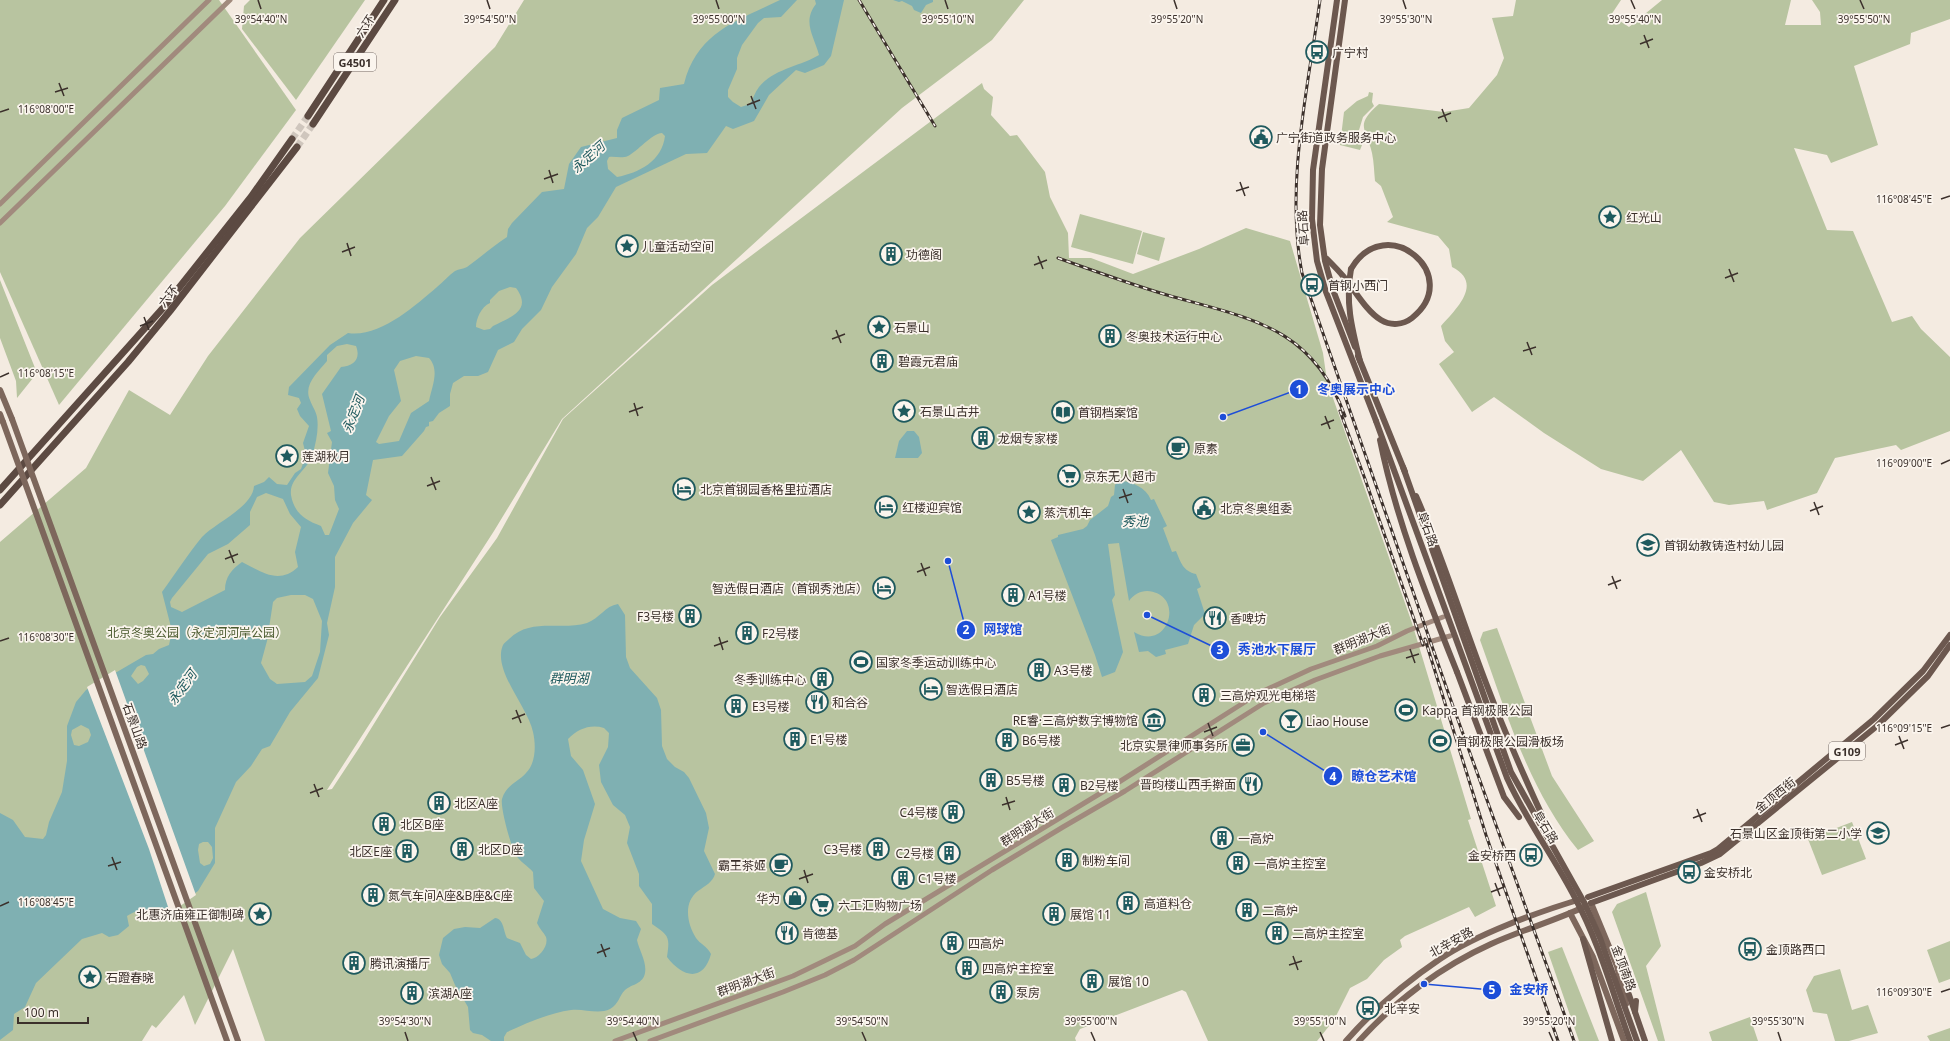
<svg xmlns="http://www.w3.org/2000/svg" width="1950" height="1041" viewBox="0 0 1950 1041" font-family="'Noto Sans','Noto Sans SC',sans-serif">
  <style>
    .green { fill: #b8c4a0 }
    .water { fill: #7fb0b2; fill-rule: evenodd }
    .pier { fill: #f4ebe1 }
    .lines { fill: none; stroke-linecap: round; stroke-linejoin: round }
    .motorway-tunnel { stroke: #cfc6bd; stroke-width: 7; stroke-dasharray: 7 3.5; stroke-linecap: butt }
    .secondary { stroke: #a18a7d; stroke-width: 5 }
    .primary { stroke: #7d675c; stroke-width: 6 }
    .trunk { stroke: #6c584f; stroke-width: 6 }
    .motorway { stroke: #5c4a42; stroke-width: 7 }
    .rail-casing { stroke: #3b302b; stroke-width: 3 }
    .rail { stroke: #fbf5ee; stroke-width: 1.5; stroke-dasharray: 4.5; stroke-linecap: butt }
    .primary-bridge { stroke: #7d675c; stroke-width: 6 }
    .trunk-bridge { stroke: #6c584f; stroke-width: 6 }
    .ticks { fill: none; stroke: #3b302b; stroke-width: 1.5 }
    .labels { text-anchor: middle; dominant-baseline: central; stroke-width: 3.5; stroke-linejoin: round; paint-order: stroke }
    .shield { fill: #fbf5ee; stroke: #756b66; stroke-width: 1 }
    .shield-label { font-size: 11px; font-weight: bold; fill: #3b302b }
    .street-label { font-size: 12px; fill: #3b302b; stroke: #fbf5ee }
    .poi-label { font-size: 12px; fill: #3b302b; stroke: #fbf5ee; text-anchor: start }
    .park-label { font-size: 12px; fill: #4a5a2e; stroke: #fbf5ee }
    .water-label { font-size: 13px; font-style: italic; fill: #1f5a5e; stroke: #fbf5ee }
    .ticks-label { font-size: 10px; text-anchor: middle; fill: #3b302b; stroke: #fbf5ee; stroke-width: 3.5; stroke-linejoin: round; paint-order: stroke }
    .leader { fill: none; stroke: #1d4ed8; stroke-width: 1.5 }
    .callout-dot { fill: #1d4ed8; stroke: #fbf5ee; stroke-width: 1.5 }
    .mark-label { font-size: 12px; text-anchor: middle; font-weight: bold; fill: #fff }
    .callout-label { font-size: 13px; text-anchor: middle; font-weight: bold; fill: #1d4ed8; stroke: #fbf5ee; stroke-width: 3.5; stroke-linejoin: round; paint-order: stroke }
  </style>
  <rect width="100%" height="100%" fill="#f4ebe1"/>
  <g class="green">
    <polygon points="0,0 219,0 296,110 225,206 59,405 0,272"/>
    <polygon points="250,0 365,0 296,100 242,29 244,6"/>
    <polygon points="524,0 1024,0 992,40 902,108 562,419 494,531 327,790 332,789 359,748 440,617 497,538 563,419 712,285 982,83 984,89 993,97 991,115 1010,136 1017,135 1045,172 1050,197 1068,233 1069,258 1091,258 1133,274 1199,249 1246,228 1290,241 1323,353 1327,381 1412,623 1471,819 1468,820 1496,906 1475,917 1469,907 1405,936 1400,940 1402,947 1384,960 1367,979 1350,988 1334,1020 1317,1041 1208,1041 1186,992 1182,990 1080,1029 1075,1038 1076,1041 265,1041 233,949 195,1025 184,995 156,1028 152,1025 142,1041 0,1041 0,542 86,468 129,390 170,415 208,356 300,238 495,47"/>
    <path d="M1516 0H1621L1611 15 1629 27 1662 0H1791L1785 25H1821L1820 12 1812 0H1950V19L1911 33 1910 44 1854 66 1878 145 1831 163 1827 155 1794 148 1827 230 1853 231 1892 322 1912 316 1921 329 1950 357V431L1901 450 1896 445 1835 458 1817 493 1767 510 1764 501 1729 505 1714 502 1681 450 1643 481 1601 469 1544 433 1494 397 1472 412 1439 364 1454 352 1445 341 1441 326C1456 309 1484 283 1452 267L1449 249 1438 236 1387 222 1393 217 1381 186 1375 181C1374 172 1374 162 1372 153 1366 127 1354 126 1379 104L1444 112 1469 108 1497 75 1504 58 1492 18 1513 16Z"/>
    <polygon points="1369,92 1373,93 1372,102 1374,106 1363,117 1356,140 1362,145 1360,150 1340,145 1344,112 1357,101 1368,96"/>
    <polygon points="1080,214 1142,231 1133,264 1071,247"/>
    <polygon points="1143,232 1165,238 1159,261 1137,254"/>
    <polygon points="0,280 37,373 17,398 16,381 0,338"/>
    <path d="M1497 628 1552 776 1594 841 1578 850C1529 790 1506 712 1480 640L1483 632Z"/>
    <polygon points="1852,822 1866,859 1822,875 1808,839"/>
    <polygon points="1646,892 1661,946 1646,966 1665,1041 1658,1041 1612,912 1617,904"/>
    <polygon points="1950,941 1950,979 1939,983 1927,950"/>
    <polygon points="1562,947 1599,1041 1579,1041 1548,952"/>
    <polygon points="1840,969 1852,1010 1868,1005 1878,1033 1849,1041 1835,1041 1827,1014 1813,1012 1806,990 1814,976"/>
    <polygon points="1750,1017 1758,1041 1712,1041 1709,1032"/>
    <polygon points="1950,1028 1950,1041 1930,1041 1927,1036"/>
  </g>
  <g class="water">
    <path d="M780 0H797L781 17 764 18 758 23 742 45 737 58V69L728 90V97L733 102 741 107 750 104C753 99 755 92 759 87 773 69 801 66 819 55 814 36 802 22 816 4L815 0H844L831 56 824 65 805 73 796 70 769 95 754 121 733 129 726 126 707 153 686 154 616 187 598 217 587 228 576 254 552 287 541 310 522 329 514 342 498 350 488 372 478 376H464L453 383 450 394V406L439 413 433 421 429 422V426L426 427 424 431 402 456 373 460 366 495 372 500 353 523 335 557V587L327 623 329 635 318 678 290 712 270 746 262 749 251 766 236 782 215 828V863L198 891 163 916C147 909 142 907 127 916L129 926 118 935 109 937 102 933 82 939 36 983 25 1007 14 1014 13 1030 0 1040V813L13 820 25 837 43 839 46 835 49 822 62 792 67 761V726L76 702 86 690 146 655 153 654 159 649 169 645 172 631 162 592C175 574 188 554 202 537 215 523 253 507 254 486L264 482 269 477 277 484 287 485 295 473 301 469 306 455 303 443 309 426 300 416 297 409 301 403 299 398 288 395 289 387 330 345 348 333C379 338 415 306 437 287 443 282 449 275 455 271 459 269 463 269 467 267 481 257 493 246 507 237L508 229 512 223 542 192 564 189 569 164 581 147 617 138V130L622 118 659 100 660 88 684 84C697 32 737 21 780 0ZM662 133 665 136C662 161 639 173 617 177L608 169 607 161 609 157C615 156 621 159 628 156 638 151 651 134 662 133ZM510 287 516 288C533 311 510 317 493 326L490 329 484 330 476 327C476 319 481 307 490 303V300L499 291ZM347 344 356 346C361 359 354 366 341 367L322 394 331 431 327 433 332 442 328 473 334 486 335 500 339 509 329 535H325L321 526C305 520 294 513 291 495 289 477 309 470 313 453 316 442 319 429 317 417 316 411 312 406 310 400 303 385 318 372 327 361V355L337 346ZM416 356 429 358C440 370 432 386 429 401L411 413 399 441 379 444 376 442 389 416 401 401 394 370 400 361ZM266 493 283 499 290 514 301 527 295 552 298 567C279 585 262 572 242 562 232 569 225 577 225 590L182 612 171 607 170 602 172 598 208 554 228 544 250 525V512L257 497ZM291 595H305L313 599 322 621 320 652 312 676 305 682 277 684 270 679 261 663 267 641 273 602 277 598ZM141 665 145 666 149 674 143 681 138 684 131 676 137 667ZM81 725 89 729 91 735 88 742 79 746 74 745 71 735 72 730ZM203 842H208L212 847 213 858 210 864 204 866 200 863 198 850 199 844Z"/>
    <polygon points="893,0 933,0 933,2 926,5 921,13 914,10 912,6 902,1 899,2"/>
    <polygon points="907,431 914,431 919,437 922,453 918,458 895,458 899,441"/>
    <path d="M1119 480C1132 482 1146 487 1151 500L1154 499 1167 526 1163 528 1172 552 1176 551C1181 563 1183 571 1196 574L1201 587 1197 589 1205 614 1194 625 1188 644 1165 650 1166 654 1156 657 1148 651 1139 652 1134 632C1169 653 1186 593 1147 591 1140 591 1133 595 1129 601L1119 543 1108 544 1115 595 1112 600 1123 652 1115 672 1102 677 1095 655 1051 540 1058 537V535L1083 529 1087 526 1090 520 1108 506 1111 497 1114 495 1115 485Z"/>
    <path d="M618 604 625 615 626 657 630 668 657 698 661 710 662 746 667 759 675 767 684 772 689 778 706 813 709 828 704 851 715 874C713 882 705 886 698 891 683 902 687 924 696 938 700 944 707 946 711 954 703 983 682 977 667 957 670 936 669 936 652 924V904L639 886V874L627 843 630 827 625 815 613 805 601 782 599 765 608 747 609 733 604 728C590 724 578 729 568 739L571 756 583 770 595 804 584 840 581 861 603 909 620 918 636 921 641 929 637 940C639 950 647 962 645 973 643 984 632 984 625 990 619 996 619 1004 610 1009 598 1015 583 1008 571 1010 549 1013 527 1023 507 1032L504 1037V1041H491L482 1035 473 1033 470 1030 468 1007 455 985 450 973 442 964 439 955 443 938 454 929 465 927 480 928 495 918C504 919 503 930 507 938L520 943 526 955 531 959C539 958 549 946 546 937 544 933 539 928 537 923L544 901 534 888 533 872C528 866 519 861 516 855 511 847 500 807 502 799 506 785 518 782 526 773 536 763 536 745 533 732 528 707 492 670 503 645 504 643 507 641 509 639 531 617 561 631 587 623 600 618 605 606 618 604Z"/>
  </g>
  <polygon class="pier" points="115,670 196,895 170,913 149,849 87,687"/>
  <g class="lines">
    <g class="motorway-tunnel">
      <polyline points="292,139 308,116"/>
      <polyline points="297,147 313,124"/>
    </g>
    <g class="secondary">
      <polyline points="0,204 209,0"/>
      <polyline points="0,223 230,0"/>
      <polyline points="615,1041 793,976 855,946 885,924 1119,782 1259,693 1311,669 1377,646 1407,631 1443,617"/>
      <polyline points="650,1041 783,992 825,975 854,960 992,870 1063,827 1125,791 1264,703 1315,680 1380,656 1450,636"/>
    </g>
    <g class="primary">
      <polyline points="0,390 12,419"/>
      <polyline points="0,414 3,422"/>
      <polyline points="1591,903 1617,966 1626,1004"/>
      <polyline points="1570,913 1593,957 1624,1041"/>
      <path d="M1346 1041C1373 1010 1406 982 1440 959 1477 934 1538 912 1581 899"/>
      <path d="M1359 1041C1395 1001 1442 966 1491 944 1522 930 1554 921 1584 907"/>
    </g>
    <g class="trunk">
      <polyline points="1337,0 1313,170 1312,219 1317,261 1326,292 1376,421"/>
      <polyline points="1345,0 1322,169 1320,225 1325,261 1333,290 1355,347"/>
      <path d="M1327 259C1332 264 1338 270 1343 276 1355 290 1366 311 1381 320 1391 326 1403 325 1412 318 1465 276 1386 209 1351 269"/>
      <polyline points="1358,356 1405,472"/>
      <path d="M1416 496C1443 557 1462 621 1486 683 1505 733 1526 781 1548 828"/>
      <polyline points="1457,672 1504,797 1519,817"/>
      <polyline points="1588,897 1711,853 1718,849 1874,719 1923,671 1950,635"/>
      <polyline points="1591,903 1701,863 1720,854 1877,726 1928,676 1950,645"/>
      <polyline points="1583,939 1612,1041"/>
      <polyline points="1622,961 1628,992 1635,1012"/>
      <polyline points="1636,1001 1635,1012 1645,1041"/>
    </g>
    <g class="motorway">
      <polyline points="308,116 384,0"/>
      <polyline points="313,124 395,0"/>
      <polyline points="0,490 163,308 251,197 292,139"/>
      <polyline points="0,505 128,362 170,311 297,147"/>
    </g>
    <g class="rail-casing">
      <g id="rail">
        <polyline points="859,0 935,126"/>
        <path d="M1320 0C1308 88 1285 185 1302 273L1449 695 1574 1041"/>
        <path d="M1058 258C1094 271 1130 284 1167 295 1251 319 1312 326 1345 416"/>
        <polyline points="1340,411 1365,479 1423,645"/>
        <polyline points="1026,513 1031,510"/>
        <polyline points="1425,639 1486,835 1558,1041"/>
      </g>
    </g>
    <use href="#rail" class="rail"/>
    <g class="primary-bridge">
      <polyline points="12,419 238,1041"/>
      <polyline points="3,422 227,1041"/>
    </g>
    <g class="trunk-bridge">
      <path d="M1351 269C1345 302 1352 329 1360 361"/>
      <path d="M1376 421 1507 778C1526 820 1554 857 1575 898 1599 942 1613 994 1630 1041"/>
      <path d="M1380 440C1396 520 1427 597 1457 672"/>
      <polyline points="1403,467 1511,772 1585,904 1600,938 1637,1041"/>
    </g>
  </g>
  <path class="ticks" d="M258 0 261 9M487 0 490 9M716 0 719 9M945 0 948 9M1174 0 1177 9M1403 0 1406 9M1631 0 1635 9M1860 0 1864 9M1644 35 1649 48M1640 44 1653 39M59 83 64 96M55 92 68 88M751 96 756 109M747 105 760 100M1442 109 1447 122M0 112 9 109M1438 118 1451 113M549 170 553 183M544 179 558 174M1240 182 1245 196M1236 191 1249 187M1941 199 1950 196M347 243 351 256M342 252 355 247M1038 256 1043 269M1034 265 1047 260M1729 269 1734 282M1725 278 1738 273M144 317 149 330M140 326 153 321M836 330 841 343M832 339 845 334M1527 342 1532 355M1523 351 1536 347M0 377 9 373M634 403 638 416M629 412 643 407M1325 416 1330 429M1321 425 1334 420M1941 464 1950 460M431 477 436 490M427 486 440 481M1123 489 1128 503M1119 498 1132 494M1814 502 1819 515M1810 511 1823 506M229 550 234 563M225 559 238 554M921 563 926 576M917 572 930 567M1612 576 1617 589M1608 585 1621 580M719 637 723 650M0 641 9 638M714 646 728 641M1410 649 1415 663M1406 658 1419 654M516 710 521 723M512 719 525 714M1208 723 1213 736M1941 728 1950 725M1204 732 1217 727M1899 736 1904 749M1895 745 1908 740M314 784 319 797M310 793 323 788M1006 797 1010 810M1002 805 1015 801M1697 809 1702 822M1693 818 1706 813M112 857 117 870M108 866 121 862M804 870 808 883M799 879 813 874M1495 883 1500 896M1491 892 1504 887M0 906 9 902M601 944 606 957M597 953 610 948M1293 956 1298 970M1289 965 1302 961M1941 992 1950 989M405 1032 408 1041M633 1032 637 1041M862 1032 866 1041M1091 1032 1095 1041M1320 1032 1324 1041M1549 1032 1553 1041M1778 1032 1781 1041"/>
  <defs>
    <g id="bus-ring" transform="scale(1.15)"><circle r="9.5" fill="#fbf5ee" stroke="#1f5a5e" stroke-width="1.5"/><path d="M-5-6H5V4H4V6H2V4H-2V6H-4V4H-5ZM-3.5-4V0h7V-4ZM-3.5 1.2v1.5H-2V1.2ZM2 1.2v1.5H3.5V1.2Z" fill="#1f5a5e"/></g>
    <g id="civic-ring" transform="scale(1.15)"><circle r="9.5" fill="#fbf5ee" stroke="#1f5a5e" stroke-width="1.5"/><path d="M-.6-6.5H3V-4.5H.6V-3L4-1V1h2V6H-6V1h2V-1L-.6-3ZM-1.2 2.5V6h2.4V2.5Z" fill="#1f5a5e"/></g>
    <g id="sight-ring" transform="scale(1.15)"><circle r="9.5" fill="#fbf5ee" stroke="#1f5a5e" stroke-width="1.5"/><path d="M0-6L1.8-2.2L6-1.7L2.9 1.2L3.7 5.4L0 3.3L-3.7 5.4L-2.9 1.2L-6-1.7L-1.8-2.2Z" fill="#1f5a5e"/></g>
    <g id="building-ring" transform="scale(1.15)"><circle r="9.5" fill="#fbf5ee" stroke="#1f5a5e" stroke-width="1.5"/><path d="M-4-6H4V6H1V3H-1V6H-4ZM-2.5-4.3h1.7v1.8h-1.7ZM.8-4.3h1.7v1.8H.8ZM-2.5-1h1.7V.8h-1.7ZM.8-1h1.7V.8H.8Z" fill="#1f5a5e"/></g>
    <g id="library-ring" transform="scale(1.15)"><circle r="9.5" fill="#fbf5ee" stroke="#1f5a5e" stroke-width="1.5"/><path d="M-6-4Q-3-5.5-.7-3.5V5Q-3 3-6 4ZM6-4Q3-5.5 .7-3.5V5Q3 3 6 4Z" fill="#1f5a5e"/></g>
    <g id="cafe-ring" transform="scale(1.15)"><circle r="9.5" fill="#fbf5ee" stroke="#1f5a5e" stroke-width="1.5"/><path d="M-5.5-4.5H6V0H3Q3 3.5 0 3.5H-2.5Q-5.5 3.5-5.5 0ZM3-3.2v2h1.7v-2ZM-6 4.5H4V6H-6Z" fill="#1f5a5e"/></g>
    <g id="supermarket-ring" transform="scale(1.15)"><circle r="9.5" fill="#fbf5ee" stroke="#1f5a5e" stroke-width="1.5"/><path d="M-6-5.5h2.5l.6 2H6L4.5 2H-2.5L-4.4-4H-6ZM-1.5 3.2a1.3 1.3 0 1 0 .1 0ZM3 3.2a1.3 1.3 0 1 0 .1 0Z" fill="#1f5a5e"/></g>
    <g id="hotel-ring" transform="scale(1.15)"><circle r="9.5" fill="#fbf5ee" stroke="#1f5a5e" stroke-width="1.5"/><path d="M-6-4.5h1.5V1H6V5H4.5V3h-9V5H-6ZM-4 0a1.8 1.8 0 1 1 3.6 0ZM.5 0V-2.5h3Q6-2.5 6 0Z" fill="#1f5a5e"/></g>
    <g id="school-ring" transform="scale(1.15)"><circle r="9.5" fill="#fbf5ee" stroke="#1f5a5e" stroke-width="1.5"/><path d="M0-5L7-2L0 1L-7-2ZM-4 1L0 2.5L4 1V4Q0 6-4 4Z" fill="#1f5a5e"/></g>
    <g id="restaurant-ring" transform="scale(1.15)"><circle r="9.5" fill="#fbf5ee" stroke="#1f5a5e" stroke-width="1.5"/><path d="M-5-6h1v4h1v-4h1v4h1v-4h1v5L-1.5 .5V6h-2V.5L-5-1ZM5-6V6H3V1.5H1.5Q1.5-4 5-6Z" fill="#1f5a5e"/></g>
    <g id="stadium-ring" transform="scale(1.15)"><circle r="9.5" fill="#fbf5ee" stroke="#1f5a5e" stroke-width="1.5"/><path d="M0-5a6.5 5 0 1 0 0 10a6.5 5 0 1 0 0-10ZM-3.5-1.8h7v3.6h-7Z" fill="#1f5a5e"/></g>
    <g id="museum-ring" transform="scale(1.15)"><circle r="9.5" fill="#fbf5ee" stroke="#1f5a5e" stroke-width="1.5"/><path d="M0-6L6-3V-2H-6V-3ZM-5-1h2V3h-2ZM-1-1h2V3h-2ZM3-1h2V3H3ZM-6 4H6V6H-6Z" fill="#1f5a5e"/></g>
    <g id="bar-ring" transform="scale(1.15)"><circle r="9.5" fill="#fbf5ee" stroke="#1f5a5e" stroke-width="1.5"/><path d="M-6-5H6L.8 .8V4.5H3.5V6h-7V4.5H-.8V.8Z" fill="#1f5a5e"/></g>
    <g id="office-ring" transform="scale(1.15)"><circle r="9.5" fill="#fbf5ee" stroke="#1f5a5e" stroke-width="1.5"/><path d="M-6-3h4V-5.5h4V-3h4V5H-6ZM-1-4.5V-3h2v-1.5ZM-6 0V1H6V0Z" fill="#1f5a5e"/></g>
    <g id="shop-ring" transform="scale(1.15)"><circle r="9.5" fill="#fbf5ee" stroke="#1f5a5e" stroke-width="1.5"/><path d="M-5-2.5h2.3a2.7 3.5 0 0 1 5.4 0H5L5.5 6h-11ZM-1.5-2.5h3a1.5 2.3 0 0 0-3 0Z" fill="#1f5a5e"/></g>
  </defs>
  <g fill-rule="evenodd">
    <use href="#bus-ring" x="1317" y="52"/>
    <use href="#civic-ring" x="1261" y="137"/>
    <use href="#sight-ring" x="1610" y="217"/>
    <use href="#sight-ring" x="627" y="246"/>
    <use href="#building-ring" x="891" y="254"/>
    <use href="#bus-ring" x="1312" y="285"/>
    <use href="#sight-ring" x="879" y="327"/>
    <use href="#building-ring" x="1110" y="336"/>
    <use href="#building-ring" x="882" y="361"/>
    <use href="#sight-ring" x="904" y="411"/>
    <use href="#library-ring" x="1063" y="412"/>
    <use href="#building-ring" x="983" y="438"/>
    <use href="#cafe-ring" x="1178" y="448"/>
    <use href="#sight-ring" x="287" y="456"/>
    <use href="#supermarket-ring" x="1069" y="476"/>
    <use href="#hotel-ring" x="684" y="489"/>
    <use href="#hotel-ring" x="886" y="507"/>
    <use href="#civic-ring" x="1204" y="508"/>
    <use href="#sight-ring" x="1029" y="512"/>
    <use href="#school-ring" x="1648" y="545"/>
    <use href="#hotel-ring" x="884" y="588"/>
    <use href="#building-ring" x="1013" y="595"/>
    <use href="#building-ring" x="690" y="616"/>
    <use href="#restaurant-ring" x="1215" y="618"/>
    <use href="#building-ring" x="747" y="633"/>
    <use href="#stadium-ring" x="861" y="662"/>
    <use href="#building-ring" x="1039" y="670"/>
    <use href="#building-ring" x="822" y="679"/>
    <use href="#hotel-ring" x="931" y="689"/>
    <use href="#building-ring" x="1204" y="695"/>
    <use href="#restaurant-ring" x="817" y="702"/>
    <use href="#building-ring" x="736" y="706"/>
    <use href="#stadium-ring" x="1406" y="710"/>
    <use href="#museum-ring" x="1154" y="720"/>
    <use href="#bar-ring" x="1291" y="721"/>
    <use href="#building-ring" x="795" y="739"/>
    <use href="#building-ring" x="1007" y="740"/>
    <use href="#stadium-ring" x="1440" y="741"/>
    <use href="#office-ring" x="1243" y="745"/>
    <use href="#building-ring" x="991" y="780"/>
    <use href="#restaurant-ring" x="1251" y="784"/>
    <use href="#building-ring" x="1064" y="785"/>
    <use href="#building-ring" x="439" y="803"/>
    <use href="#building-ring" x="953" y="812"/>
    <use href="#building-ring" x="384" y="824"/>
    <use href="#school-ring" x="1878" y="833"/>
    <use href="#building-ring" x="1222" y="838"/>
    <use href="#building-ring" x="462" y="849"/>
    <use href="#building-ring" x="878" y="849"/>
    <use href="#building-ring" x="407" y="851"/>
    <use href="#building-ring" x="949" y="853"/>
    <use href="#bus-ring" x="1531" y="855"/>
    <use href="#building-ring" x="1067" y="860"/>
    <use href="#building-ring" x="1238" y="863"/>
    <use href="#cafe-ring" x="781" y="865"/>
    <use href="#bus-ring" x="1689" y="872"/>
    <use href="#building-ring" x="903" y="878"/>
    <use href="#building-ring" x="373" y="895"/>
    <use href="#shop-ring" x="795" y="898"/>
    <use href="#building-ring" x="1128" y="903"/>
    <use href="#supermarket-ring" x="822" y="905"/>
    <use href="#building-ring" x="1247" y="910"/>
    <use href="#sight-ring" x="260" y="914"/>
    <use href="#building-ring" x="1054" y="914"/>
    <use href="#restaurant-ring" x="787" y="933"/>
    <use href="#building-ring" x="1277" y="933"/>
    <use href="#building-ring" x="952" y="943"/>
    <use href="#bus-ring" x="1750" y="949"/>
    <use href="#building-ring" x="354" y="963"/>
    <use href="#building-ring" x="967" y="968"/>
    <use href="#sight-ring" x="90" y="977"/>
    <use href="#building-ring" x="1092" y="981"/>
    <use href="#building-ring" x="1001" y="992"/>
    <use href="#building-ring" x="412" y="993"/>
    <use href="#bus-ring" x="1368" y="1008"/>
  </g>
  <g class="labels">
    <g class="shield">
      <rect x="334" y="53" width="42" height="18" rx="3"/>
      <rect x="1829" y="742" width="36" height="18" rx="3"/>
    </g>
    <g class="shield-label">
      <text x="355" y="62">G4501</text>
      <text x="1847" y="751">G109</text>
    </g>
    <g class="street-label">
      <text transform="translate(365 26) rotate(-57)">六环</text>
      <text transform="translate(1303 228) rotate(-94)">阜石路</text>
      <text transform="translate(168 296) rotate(-52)">六环</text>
      <text transform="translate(1428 529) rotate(70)">阜石路</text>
      <text transform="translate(1362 639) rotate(-22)">群明湖大街</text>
      <text transform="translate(135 726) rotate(70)">石景山路</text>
      <text transform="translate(1775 795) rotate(-39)">金顶西街</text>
      <text transform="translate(1027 827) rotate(-32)">群明湖大街</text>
      <text transform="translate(1546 827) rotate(59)">阜石路</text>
      <text transform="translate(1451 942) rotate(-29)">北辛安路</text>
      <text transform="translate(1624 968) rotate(70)">金顶南路</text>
      <text transform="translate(746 982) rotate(-20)">群明湖大街</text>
    </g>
    <g class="poi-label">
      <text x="1332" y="52">广宁村</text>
      <text x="1276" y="137">广宁街道政务服务中心</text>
      <text x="1626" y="217">红光山</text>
      <text x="642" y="246">儿童活动空间</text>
      <text x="906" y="254">功德阁</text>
      <text x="1328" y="285">首钢小西门</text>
      <text x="894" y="327">石景山</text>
      <text x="1126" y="336">冬奥技术运行中心</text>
      <text x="898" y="361">碧霞元君庙</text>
      <text x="920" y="411">石景山古井</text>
      <text x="1078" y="412">首钢档案馆</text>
      <text x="998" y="438">龙烟专家楼</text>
      <text x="1194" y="448">原素</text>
      <text x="302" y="456">莲湖秋月</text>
      <text x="1084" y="476">京东无人超市</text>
      <text x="700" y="489">北京首钢园香格里拉酒店</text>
      <text x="902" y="507">红楼迎宾馆</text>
      <text x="1220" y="508">北京冬奥组委</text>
      <text x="1044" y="512">蒸汽机车</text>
      <text x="1664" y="545">首钢幼教铸造村幼儿园</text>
      <text x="868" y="588" text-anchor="end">智选假日酒店（首钢秀池店）</text>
      <text x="1028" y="595">A1号楼</text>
      <text x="674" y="616" text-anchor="end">F3号楼</text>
      <text x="1230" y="618">香啤坊</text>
      <text x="762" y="633">F2号楼</text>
      <text x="876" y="662">国家冬季运动训练中心</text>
      <text x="1054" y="670">A3号楼</text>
      <text x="806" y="679" text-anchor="end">冬季训练中心</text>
      <text x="946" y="689">智选假日酒店</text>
      <text x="1220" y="695">三高炉观光电梯塔</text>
      <text x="832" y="702">和合谷</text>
      <text x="752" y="706">E3号楼</text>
      <text x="1422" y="710">Kappa 首钢极限公园</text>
      <text x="1138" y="720" text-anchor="end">RE睿·三高炉数字博物馆</text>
      <text x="1306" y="721">Liao House</text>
      <text x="810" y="739">E1号楼</text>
      <text x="1022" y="740">B6号楼</text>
      <text x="1456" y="741">首钢极限公园滑板场</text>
      <text x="1228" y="745" text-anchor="end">北京实景律师事务所</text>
      <text x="1006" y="780">B5号楼</text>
      <text x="1236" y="784" text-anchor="end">晋昀楼山西手擀面</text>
      <text x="1080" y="785">B2号楼</text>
      <text x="454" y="803">北区A座</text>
      <text x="938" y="812" text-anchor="end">C4号楼</text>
      <text x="400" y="824">北区B座</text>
      <text x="1862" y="833" text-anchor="end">石景山区金顶街第二小学</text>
      <text x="1238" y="838">一高炉</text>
      <text x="478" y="849">北区D座</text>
      <text x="862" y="849" text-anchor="end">C3号楼</text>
      <text x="392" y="851" text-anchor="end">北区E座</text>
      <text x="934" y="853" text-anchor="end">C2号楼</text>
      <text x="1516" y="855" text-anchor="end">金安桥西</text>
      <text x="1082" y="860">制粉车间</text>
      <text x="1254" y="863">一高炉主控室</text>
      <text x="766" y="865" text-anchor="end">霸王茶姬</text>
      <text x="1704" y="872">金安桥北</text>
      <text x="918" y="878">C1号楼</text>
      <text x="388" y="895">氮气车间A座&amp;B座&amp;C座</text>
      <text x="780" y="898" text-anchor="end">华为</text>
      <text x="1144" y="903">高道料仓</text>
      <text x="838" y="905">六工汇购物广场</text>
      <text x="1262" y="910">二高炉</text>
      <text x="244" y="914" text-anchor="end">北惠济庙雍正御制碑</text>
      <text x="1070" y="914">展馆 11</text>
      <text x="802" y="933">肯德基</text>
      <text x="1292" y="933">二高炉主控室</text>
      <text x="968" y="943">四高炉</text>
      <text x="1766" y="949">金顶路西口</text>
      <text x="370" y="963">腾讯演播厅</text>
      <text x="982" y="968">四高炉主控室</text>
      <text x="106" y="977">石蹬春晓</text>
      <text x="1108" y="981">展馆 10</text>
      <text x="1016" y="992">泵房</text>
      <text x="428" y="993">滨湖A座</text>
      <text x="1384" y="1008">北辛安</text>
    </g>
    <g class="park-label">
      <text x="197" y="632">北京冬奥公园（永定河河岸公园）</text>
    </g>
    <g class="water-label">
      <text transform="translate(588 157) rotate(-42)">永定河</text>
      <text transform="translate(353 414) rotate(-69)">永定河</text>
      <text x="1135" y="521">秀池</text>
      <text x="569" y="678">群明湖</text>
      <text transform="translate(182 687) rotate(-54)">永定河</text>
    </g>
  </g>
  <g class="ticks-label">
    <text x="490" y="23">39°54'50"N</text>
    <text x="1177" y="23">39°55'20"N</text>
    <text x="1635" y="23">39°55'40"N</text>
    <text x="261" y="23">39°54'40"N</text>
    <text x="719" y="23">39°55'00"N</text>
    <text x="948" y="23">39°55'10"N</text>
    <text x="1406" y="23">39°55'30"N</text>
    <text x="1864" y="23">39°55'50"N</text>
    <text x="46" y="113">116°08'00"E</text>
    <text x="1904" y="203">116°08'45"E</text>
    <text x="46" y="377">116°08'15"E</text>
    <text x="1904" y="467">116°09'00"E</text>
    <text x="46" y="641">116°08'30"E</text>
    <text x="1904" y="732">116°09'15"E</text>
    <text x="46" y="906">116°08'45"E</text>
    <text x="1904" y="996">116°09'30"E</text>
    <text x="405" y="1025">39°54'30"N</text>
    <text x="633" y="1025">39°54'40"N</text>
    <text x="862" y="1025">39°54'50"N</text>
    <text x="1091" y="1025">39°55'00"N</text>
    <text x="1320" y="1025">39°55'10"N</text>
    <text x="1549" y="1025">39°55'20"N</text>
    <text x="1778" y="1025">39°55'30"N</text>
  </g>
  <path class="leader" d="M1223 417L1299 389M948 561L966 630M1147 615L1220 650M1263 732L1333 776M1424 984L1492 990"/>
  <g class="callout-dot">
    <circle cx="1223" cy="417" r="4"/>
    <circle cx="948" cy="561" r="4"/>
    <circle cx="1147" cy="615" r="4"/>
    <circle cx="1263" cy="732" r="4"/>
    <circle cx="1424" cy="984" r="4"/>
    <circle cx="1299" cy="389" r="10"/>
    <circle cx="966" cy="630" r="10"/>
    <circle cx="1220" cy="650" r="10"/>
    <circle cx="1333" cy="776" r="10"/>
    <circle cx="1492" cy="990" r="10"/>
  </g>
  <g class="mark-label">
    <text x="1299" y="394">1</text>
    <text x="966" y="634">2</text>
    <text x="1220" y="654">3</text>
    <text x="1333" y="781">4</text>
    <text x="1492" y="994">5</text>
  </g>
  <g class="callout-label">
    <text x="1356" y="394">冬奥展示中心</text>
    <text x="1003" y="634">网球馆</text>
    <text x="1277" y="654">秀池水下展厅</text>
    <text x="1384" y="781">瞭仓艺术馆</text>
    <text x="1529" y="994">金安桥</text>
  </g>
  <path d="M18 1017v6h70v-6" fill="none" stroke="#3b302b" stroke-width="2"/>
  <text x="24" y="1017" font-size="12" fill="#3b302b" stroke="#fbf5ee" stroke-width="3" paint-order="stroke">100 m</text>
</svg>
